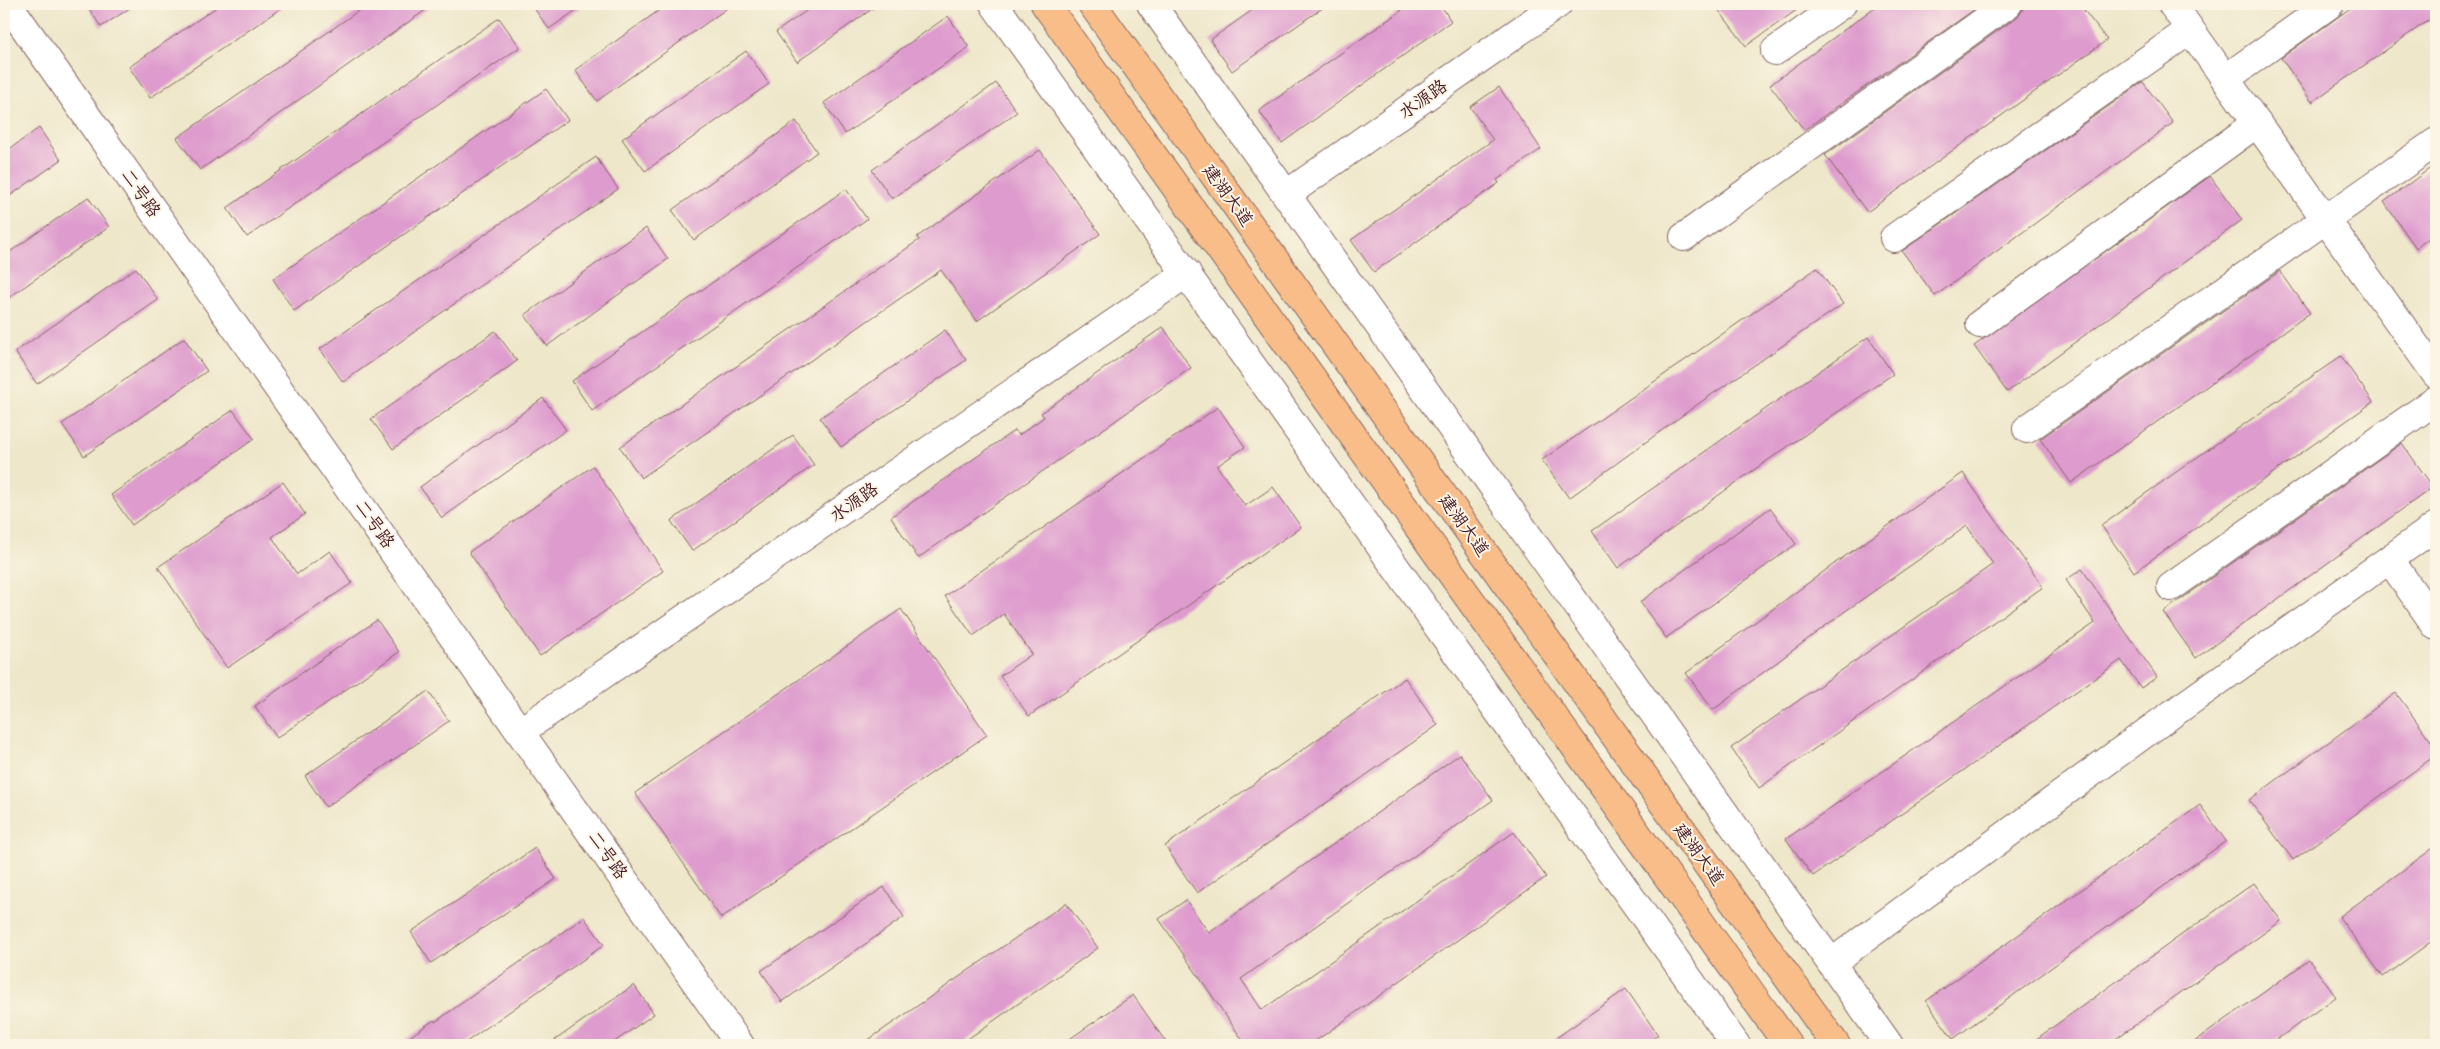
<svg xmlns="http://www.w3.org/2000/svg" width="2440" height="1049" viewBox="0 0 2440 1049" font-family="Itim,'LXGW WenKai TC',sans-serif">
  <style>
    .building { fill: #de9bce }
    .lines { fill: none; stroke-linecap: round; stroke-linejoin: round }
    .minor-casing { stroke: #836563; stroke-width: 30 }
    .major-casing { stroke: #836563; stroke-width: 30 }
    .minor { stroke: #fff; stroke-width: 28 }
    .major { stroke: #f8bd89; stroke-width: 28 }
    .labels { text-anchor: middle; dominant-baseline: central; stroke-width: 4; stroke-linejoin: round; paint-order: stroke }
    .street-label { font-size: 18px; fill: #4a1f2b; stroke: #fcf5e5 }
  </style>
  <rect width="100%" height="100%" fill="#fcf5e5"/>
  <filter id="ink" filterUnits="userSpaceOnUse"><feTurbulence type="fractalNoise" baseFrequency=".02" numOctaves="2"/><feDisplacementMap in="SourceGraphic" scale="10" xChannelSelector="R" yChannelSelector="G"/><feConvolveMatrix kernelMatrix="1 2 1 2 8 2 1 2 1" color-interpolation-filters="sRGB"/></filter>
  <filter id="wash" filterUnits="userSpaceOnUse"><feTurbulence type="fractalNoise" baseFrequency=".0096" numOctaves="4" result="noise"/><feDisplacementMap in="SourceGraphic" scale="20" xChannelSelector="R" yChannelSelector="G"/><feGaussianBlur stdDeviation="1.12" result="paint"/><feColorMatrix in="noise" values="0 0 0 0 0 0 0 0 0 0 0 0 0 0 0 0 0 1.4 0 .05"/><feComposite in="paint" operator="in"/></filter>
  <g filter="url(#wash)">
    <rect width="100%" height="100%" fill="#eee7ca"/>
    <g id="blocks">
      <g class="building">
        <polygon points="86,4 136,4 101,27"/>
        <polygon points="221,4 287,4 150,98 129,67"/>
        <polygon points="368,4 434,4 200,170 177,138"/>
        <polygon points="531,4 585,4 549,29"/>
        <polygon points="668,4 733,4 597,101 575,70"/>
        <polygon points="816,4 879,4 797,62 776,32"/>
        <polygon points="1261,4 1328,4 1232,71 1210,40"/>
        <polygon points="1397,4 1440,4 1451,21 1282,143 1259,111 1402,10"/>
        <polygon points="1714,4 1805,4 1746,46"/>
        <polygon points="1879,4 1982,4 1804,130 1770,85"/>
        <polygon points="2023,4 2079,4 2107,40 1867,212 1825,155 2017,17 2022,11"/>
        <polygon points="2356,4 2436,4 2436,15 2312,102 2281,58"/>
        <polygon points="948,16 969,47 845,134 824,103"/>
        <polygon points="499,18 520,47 247,237 227,208"/>
        <polygon points="746,51 769,84 645,171 622,139"/>
        <polygon points="2143,82 2173,123 1935,296 1902,251"/>
        <polygon points="996,83 1017,112 892,199 872,170"/>
        <polygon points="1499,87 1541,149 1497,180 1499,183 1374,272 1351,240 1493,140 1470,107"/>
        <polygon points="546,89 568,120 294,311 273,279"/>
        <polygon points="796,121 817,152 694,240 672,210"/>
        <polygon points="39,128 61,160 4,200 4,153"/>
        <polygon points="1040,150 1100,234 977,321 941,270 641,478 620,447 919,240 917,237"/>
        <polygon points="596,157 618,189 343,382 320,349"/>
        <polygon points="2436,164 2436,233 2416,248 2384,202"/>
        <polygon points="2210,176 2242,220 2007,392 1974,346"/>
        <polygon points="846,189 867,219 592,411 572,381"/>
        <polygon points="88,197 109,227 4,301 4,256"/>
        <polygon points="646,228 668,259 547,346 525,315"/>
        <polygon points="136,268 158,300 37,384 15,352"/>
        <polygon points="1817,268 1843,304 1698,404 1569,498 1542,460"/>
        <polygon points="2280,271 2310,313 2071,483 2040,439"/>
        <polygon points="1163,327 1191,368 918,558 891,517 1015,430 1019,435 1044,417 1041,413"/>
        <polygon points="945,330 966,360 841,447 820,418"/>
        <polygon points="495,331 517,361 393,449 371,419"/>
        <polygon points="1868,337 1893,374 1748,474 1618,568 1592,531"/>
        <polygon points="184,338 207,371 84,456 62,424"/>
        <polygon points="2341,356 2373,402 2134,572 2101,525"/>
        <polygon points="543,398 566,430 442,518 420,487"/>
        <polygon points="1218,407 1245,447 1217,466 1245,506 1273,487 1301,527 1029,716 1000,676 1032,654 1004,614 973,636 945,596"/>
        <polygon points="233,410 254,439 132,525 111,495"/>
        <polygon points="793,435 814,465 692,551 671,521"/>
        <polygon points="2402,443 2433,487 2196,658 2163,612"/>
        <polygon points="593,466 663,571 540,656 469,552"/>
        <polygon points="1963,473 2043,587 1759,788 1731,748 1993,564 1967,526 1844,612 1713,710 1686,673 1834,564"/>
        <polygon points="283,482 305,514 272,537 297,574 330,551 352,583 227,668 158,567"/>
        <polygon points="1770,508 1796,544 1666,638 1640,602"/>
        <polygon points="2082,569 2157,677 2141,688 2121,660 1813,876 1786,839 2095,623 2066,580"/>
        <polygon points="901,609 987,735 721,918 635,793"/>
        <polygon points="377,620 399,652 277,738 255,706"/>
        <polygon points="1405,678 1438,725 1197,893 1165,846"/>
        <polygon points="428,691 449,721 326,807 305,776"/>
        <polygon points="2396,693 2436,748 2436,755 2293,860 2249,800"/>
        <polygon points="1460,754 1493,800 1241,979 1262,1010 1514,832 1546,877 1310,1045 1246,1045 1159,919 1186,900 1209,933"/>
        <polygon points="2200,805 2226,841 1953,1039 1926,1001"/>
        <polygon points="2436,846 2436,938 2383,977 2339,917"/>
        <polygon points="535,848 556,879 431,963 411,932"/>
        <polygon points="2254,883 2281,921 2107,1045 2028,1045"/>
        <polygon points="884,887 904,917 782,1002 761,971"/>
        <polygon points="1066,903 1098,948 959,1045 861,1045"/>
        <polygon points="584,917 604,945 462,1045 398,1045 434,1020 435,1022"/>
        <polygon points="2309,960 2336,997 2269,1045 2190,1045"/>
        <polygon points="634,985 654,1014 610,1045 548,1045"/>
        <polygon points="1626,989 1658,1035 1643,1045 1546,1045"/>
        <polygon points="1133,995 1168,1045 1061,1045"/>
      </g>
    </g>
  </g>
  <g filter="url(#ink)">
    <use href="#blocks" fill-opacity="0" stroke="#836563" stroke-width="1"/>
    <g class="lines">
      <g class="minor-casing">
        <g id="minor">
          <polyline points="8,4 740,1045"/>
          <polyline points="994,4 1736,1045"/>
          <polyline points="1151,4 1889,1045"/>
          <polyline points="2172,4 2436,374"/>
          <polyline points="1775,51 1842,4"/>
          <polyline points="2225,79 2330,4"/>
          <polyline points="1287,194 1558,4"/>
          <polyline points="1684,237 2008,4"/>
          <polyline points="1894,238 2190,30"/>
          <polyline points="1980,324 2257,123"/>
          <polyline points="2027,429 2436,142"/>
          <polyline points="2390,560 2436,626"/>
          <polyline points="2171,587 2436,400"/>
          <polyline points="521,731 1187,273"/>
          <polyline points="1831,963 2151,729 2436,526"/>
        </g>
      </g>
      <g class="major-casing">
        <g id="major">
          <polyline points="1045,4 1788,1045"/>
          <polyline points="1092,4 1836,1045"/>
        </g>
      </g>
      <use href="#minor" class="minor"/>
      <use href="#major" class="major"/>
    </g>
  </g>
  <g class="labels">
    <g class="street-label">
      <text transform="translate(1423 99) rotate(-35)">水源路</text>
      <text transform="translate(141 193) rotate(55)">二号路</text>
      <text transform="translate(1228 195) rotate(54)">建湖大道</text>
      <text transform="translate(854 502) rotate(-35)">水源路</text>
      <text transform="translate(375 524) rotate(55)">二号路</text>
      <text transform="translate(1464 525) rotate(54)">建湖大道</text>
      <text transform="translate(1699 854) rotate(54)">建湖大道</text>
      <text transform="translate(608 855) rotate(55)">二号路</text>
    </g>
  </g>
  <rect width="2440" height="1049" fill="none" stroke="#fcf5e5" stroke-width="20"/>
</svg>
